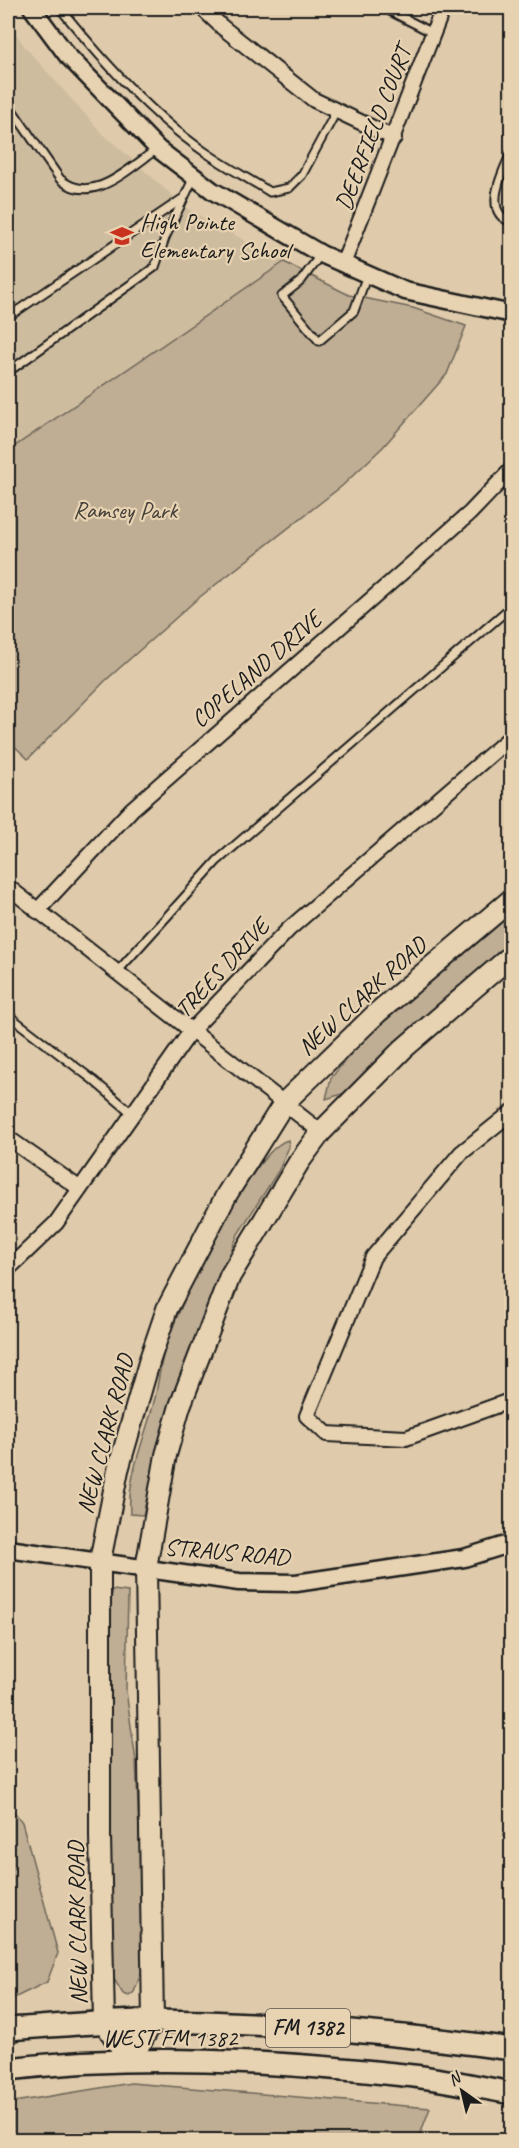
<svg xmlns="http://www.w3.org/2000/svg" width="519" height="2148" viewBox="0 0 519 2148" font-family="Caveat,sans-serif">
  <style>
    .built { fill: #cebc9f }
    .green { fill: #bfae94; stroke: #6e6558; stroke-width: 1.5 }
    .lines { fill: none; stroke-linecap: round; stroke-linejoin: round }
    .service-casing { stroke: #1c1c1c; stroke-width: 11 }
    .minor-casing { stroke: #1c1c1c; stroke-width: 18 }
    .tertiary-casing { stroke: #1c1c1c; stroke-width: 21 }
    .secondary-casing { stroke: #1c1c1c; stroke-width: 24 }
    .primary-casing { stroke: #1c1c1c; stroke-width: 26 }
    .service { stroke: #e7d2b1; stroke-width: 7 }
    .minor { stroke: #e7d2b1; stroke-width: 14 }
    .tertiary { stroke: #e7d2b1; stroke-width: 16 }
    .secondary { stroke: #e7d2b1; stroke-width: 20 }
    .primary { stroke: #e7d2b1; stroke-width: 21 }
    .labels { text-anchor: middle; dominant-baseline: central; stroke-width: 4.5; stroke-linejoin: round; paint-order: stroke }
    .shield { fill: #e7d2b1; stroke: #595349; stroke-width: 1.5 }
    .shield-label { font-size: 22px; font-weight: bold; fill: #1c1c1c }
    .street-label { font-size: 24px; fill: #1c1c1c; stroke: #e7d2b1 }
    .poi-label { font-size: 24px; fill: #1c1c1c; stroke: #e7d2b1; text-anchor: start }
    .park-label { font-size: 24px; fill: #45403a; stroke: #e7d2b1 }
  </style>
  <rect width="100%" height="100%" fill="#dfcbab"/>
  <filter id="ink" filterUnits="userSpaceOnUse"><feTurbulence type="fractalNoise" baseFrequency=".0167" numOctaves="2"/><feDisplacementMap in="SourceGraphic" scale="12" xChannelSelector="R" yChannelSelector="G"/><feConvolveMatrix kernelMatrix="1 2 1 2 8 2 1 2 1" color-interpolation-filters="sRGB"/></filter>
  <g filter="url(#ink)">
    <polygon class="built" points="8,21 25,47 102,133 189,210 284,262 8,451"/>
    <g class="green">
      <polygon points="284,262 349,295 413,308 466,326 447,374 383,447 342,486 196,600 105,681 28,759 8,740 8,451"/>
      <polygon points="511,909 511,942 399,1039 356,1084 342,1094 326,1099 331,1078 357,1046"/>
      <path d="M288 1140 289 1147 279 1170 238 1234 182 1370 168 1409 143 1515 130 1514C127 1474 146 1436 155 1398 159 1380 160 1363 166 1345 179 1306 252 1149 288 1140Z"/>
      <polygon points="113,1590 128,1592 126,1691 136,1761 145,1963 134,1992 129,1996 123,1994 109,1971 110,1602"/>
      <polygon points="8,1804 22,1822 58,1953 47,1982 16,1997 8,1998"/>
      <polygon points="131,2083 430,2108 418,2140 8,2140 8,2103"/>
    </g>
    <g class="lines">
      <g class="service-casing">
        <g id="service">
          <path d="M60 8C100 58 157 121 211 156 230 169 251 180 270 192L289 188 302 175 337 110"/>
          <polyline points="384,8 433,33"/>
          <path d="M8 104 60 179C92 207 129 168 157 149"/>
          <path d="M512 151C504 169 480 213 512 222"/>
          <polyline points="321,254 301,281 282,296 319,341 354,311 367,275"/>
          <polyline points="8,317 182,199"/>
          <polyline points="8,372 155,267 165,238 194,177"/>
          <polyline points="116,973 217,861 512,606"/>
          <polyline points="8,1015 93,1080 134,1115"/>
        </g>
      </g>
      <g class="minor-casing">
        <g id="minor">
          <polyline points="202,8 222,27 314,100 394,138"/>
          <polyline points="343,264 443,8"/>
          <polyline points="8,887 321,1132"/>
          <polyline points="37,911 132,809 470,513 512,469"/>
          <polyline points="512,1112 461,1153 373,1257 307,1416 327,1434 406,1438 512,1400"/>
          <polyline points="8,1138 79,1188"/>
          <polyline points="8,1269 56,1223 191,1031 289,929 512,736"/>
        </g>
      </g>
      <g class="tertiary-casing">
        <g id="tertiary">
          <polyline points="32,8 67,55 158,149 213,191 321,254 405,291 512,314"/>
          <polyline points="8,1549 239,1582 296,1583 464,1558 512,1543"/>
        </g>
      </g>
      <g class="secondary-casing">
        <polyline id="secondary" points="512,899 378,1012 284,1103 227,1194 167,1309 150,1359 118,1470 100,1561 100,1836 104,2022 130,2061 153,2021 146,1568 166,1455 180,1406 230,1276 299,1162 321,1132 403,1049 512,955"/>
      </g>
      <g class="primary-casing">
        <g id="primary">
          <path d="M8 2029C56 2026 104 2021 153 2021 273 2022 393 2033 512 2049"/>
          <path d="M8 2069C138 2054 273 2061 404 2075 440 2078 476 2087 512 2093"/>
        </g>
      </g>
      <use href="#service" class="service"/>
      <use href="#minor" class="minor"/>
      <use href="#tertiary" class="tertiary"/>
      <use href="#secondary" class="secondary"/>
      <use href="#primary" class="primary"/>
    </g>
  </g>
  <defs>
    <g id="school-bare" transform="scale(1.8)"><path d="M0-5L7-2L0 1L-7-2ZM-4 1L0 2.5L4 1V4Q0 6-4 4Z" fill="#c8321e" stroke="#e7d2b1" stroke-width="2.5" paint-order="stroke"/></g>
  </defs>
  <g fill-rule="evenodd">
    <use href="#school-bare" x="122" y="236"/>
  </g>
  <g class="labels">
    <rect class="shield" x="266" y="2009" width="84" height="38" rx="4.5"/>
    <g class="shield-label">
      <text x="308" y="2028">FM 1382</text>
    </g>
    <g class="street-label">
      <text transform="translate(373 128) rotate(-69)">DEERFIELD COURT</text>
      <text transform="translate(256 669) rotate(-41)">COPELAND DRIVE</text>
      <text transform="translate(222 968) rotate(-47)">TREES DRIVE</text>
      <text transform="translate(362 996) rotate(-42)">NEW CLARK ROAD</text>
      <text transform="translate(105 1434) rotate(-75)">NEW CLARK ROAD</text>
      <text transform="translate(227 1552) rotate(5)">STRAUS ROAD</text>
      <text transform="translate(77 1923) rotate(-91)">NEW CLARK ROAD</text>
      <text x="170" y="2038">WEST FM 1382</text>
    </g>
    <g class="poi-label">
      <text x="140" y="222">High Pointe<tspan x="140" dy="28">Elementary School</tspan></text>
    </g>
    <g class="park-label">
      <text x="125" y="510">Ramsey Park</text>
    </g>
  </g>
  <rect width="519" height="2148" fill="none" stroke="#e7d2b1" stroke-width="30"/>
  <rect x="15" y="15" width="489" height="2118" fill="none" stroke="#1c1c1c" stroke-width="2" filter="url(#ink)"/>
  <g transform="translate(462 2091) rotate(326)" stroke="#e7d2b1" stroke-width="4.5" paint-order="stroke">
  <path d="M0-4.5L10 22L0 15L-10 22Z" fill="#1c1c1c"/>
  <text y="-9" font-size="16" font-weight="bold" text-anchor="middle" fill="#1c1c1c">N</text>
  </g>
</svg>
